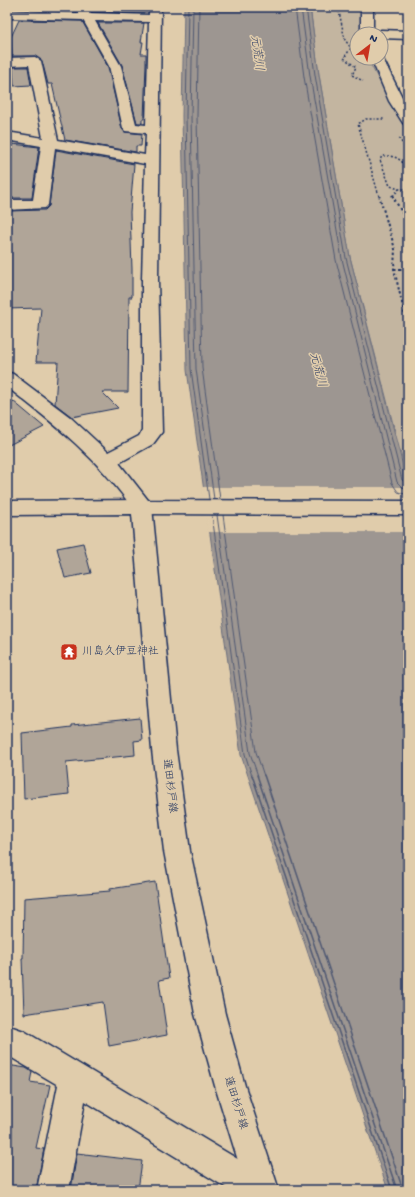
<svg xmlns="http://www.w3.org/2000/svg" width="415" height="1197" viewBox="0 0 415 1197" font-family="'Gochi Hand','Klee One',sans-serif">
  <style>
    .green { fill: #c3b5a0; stroke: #6f727f }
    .water { fill: #9d9691; stroke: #696d7d }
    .pier { fill: #e0ccab }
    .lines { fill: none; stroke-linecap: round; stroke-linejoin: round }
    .shore-far1 { stroke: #4f5872; stroke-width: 1 }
    .shore { stroke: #4f5872; stroke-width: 1.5 }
    .building { fill: #b0a598; stroke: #1b2f5e }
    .minor-casing { stroke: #1b2f5e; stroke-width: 3 }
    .major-casing { stroke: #1b2f5e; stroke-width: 3 }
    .path-far1 { stroke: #1b2f5e; stroke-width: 1.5; stroke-dasharray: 2 2; stroke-linecap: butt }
    .path { stroke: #1b2f5e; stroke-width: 2; stroke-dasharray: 2.5 2.5; stroke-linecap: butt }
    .minor { fill: #e0ccab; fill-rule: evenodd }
    .major { fill: #e0ccab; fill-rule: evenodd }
    .labels { text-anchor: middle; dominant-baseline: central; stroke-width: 3; stroke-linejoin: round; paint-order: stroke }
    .poi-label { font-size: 11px; fill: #1b2f5e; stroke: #e0ccab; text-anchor: start }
    .street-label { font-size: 11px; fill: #1b2f5e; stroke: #e0ccab }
    .water-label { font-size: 12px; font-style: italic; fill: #2e3e66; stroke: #e0ccab }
  </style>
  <rect width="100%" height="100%" fill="#e0ccab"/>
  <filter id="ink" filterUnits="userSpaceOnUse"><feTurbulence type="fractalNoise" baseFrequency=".025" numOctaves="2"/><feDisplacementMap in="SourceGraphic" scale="8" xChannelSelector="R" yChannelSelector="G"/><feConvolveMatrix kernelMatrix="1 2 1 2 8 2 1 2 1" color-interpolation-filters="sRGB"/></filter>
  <g filter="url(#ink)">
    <polygon class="green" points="310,7 361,7 363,34 357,34 357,58 367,58 408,134 408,482 350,257 319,75"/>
    <polygon class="water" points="184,7 310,7 319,75 350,257 408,486 408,1190 388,1190 241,755 187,370 182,116"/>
    <polygon class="pier" points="202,487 408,487 408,532 208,532"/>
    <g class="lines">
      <g class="shore-far1">
        <polyline points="188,7 186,116 191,369 209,499"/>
        <polyline points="193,7 191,116 196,369 214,499"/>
        <polyline points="199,7 197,116 202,368 220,499"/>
        <polyline points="295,7 304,77 336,260 392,483 398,492 408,495"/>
        <polyline points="301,7 310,76 342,259 397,482 402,487 408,489"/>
        <polyline points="306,7 315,75 346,258 402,480 408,484"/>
        <polyline points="212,515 245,754 252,776"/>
        <polyline points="217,515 250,753 258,776"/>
        <polyline points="223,515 256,752 264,776"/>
      </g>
      <g class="shore">
        <polyline points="252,775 392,1190"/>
        <polyline points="257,775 397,1190"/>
        <polyline points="264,775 403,1190"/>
      </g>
    </g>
    <g class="building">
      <polygon points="89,7 145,7 144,13 92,12"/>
      <polygon points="19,20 82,21 108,67 122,129 125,132 142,134 141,146 136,146 136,152 65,140 52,84 48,84 42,61 35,56 12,56 11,37"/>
      <polygon points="98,23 144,23 141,42 143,42 141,54 146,54 146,64 144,119 142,119 142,123 137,123 122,65"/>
      <polygon points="13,67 28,67 31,85 14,86"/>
      <polygon points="12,144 39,147 32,198 9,198 11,184 7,184 7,182"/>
      <polygon points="56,150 134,164 130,212 132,269 132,297 129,297 128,392 102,392 118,408 72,417 55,404 58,362 36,362 41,308 7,309 7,211 45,210 49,206"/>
      <polygon points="7,396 44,427 7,446"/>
      <polygon points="83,543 91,573 65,578 57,548"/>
      <polygon points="140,718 142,740 134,741 135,755 66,762 69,794 24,799 22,733 72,727 72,725"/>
      <polygon points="155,882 169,978 159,980 167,1035 109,1046 103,1002 24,1014 22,958 23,958 24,898 110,891 110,889"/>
      <polygon points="7,1065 26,1068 32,1072 30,1082 50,1085 36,1148 44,1149 36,1190 7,1190"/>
      <polygon points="77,1153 142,1161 138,1190 71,1190"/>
    </g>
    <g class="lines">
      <g class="minor-casing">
        <g id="minor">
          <path d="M75 7H87L91 13 149 15V7H161L158 280 162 432 153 444 119 463 148 500 408 501V515L142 514 135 512C101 461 55 424 7 387V372L13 374 70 417 108 452 139 436 142 431V280L145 164 55 148 48 205 45 208 7 210V200H33L41 146 7 140V132L43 138 29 65 7 66V58L35 57 41 61 58 140 145 155 146 133 125 131 123 128 109 66 83 20 7 18V10L78 13ZM95 21 149 22 146 125 136 124 121 66Z"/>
          <polygon points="361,7 373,7 373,31 375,34 381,30 408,31 408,39 381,38 381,34 361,34"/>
          <polygon points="381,55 408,109 408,124 403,123 389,101 371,58 381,58"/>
          <polygon points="7,1025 24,1031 271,1179 276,1190 230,1190 85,1101 69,1190 37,1190 58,1085 7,1055"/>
        </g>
      </g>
      <g class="major-casing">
        <polygon id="major" points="142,500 149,502 152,507 176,750 190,851 225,1014 245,1086 279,1190 247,1190 215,1086 195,1014 164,851 152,750 132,514 7,515 7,501"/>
      </g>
      <g class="path-far1">
        <polyline points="338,7 345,40 351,48 344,58 356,67 352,75 363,81"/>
        <polyline points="399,138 408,153"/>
        <path d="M408 169C401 159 395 155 382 156L380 160 390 186 399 189H408"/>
        <polyline points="379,196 358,124 366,119 384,119"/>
        <polyline points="393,196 399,189"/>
      </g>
      <g class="path">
        <polyline points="379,195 395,249 394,269 408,328"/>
        <polyline points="392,195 404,216 408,218"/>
        <polyline points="394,269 408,269"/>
      </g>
      <use href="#minor" class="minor"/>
      <use href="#major" class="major"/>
    </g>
  </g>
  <defs>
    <g id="temple-square" transform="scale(0.9)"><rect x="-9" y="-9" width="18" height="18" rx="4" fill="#c8321e" stroke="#e0ccab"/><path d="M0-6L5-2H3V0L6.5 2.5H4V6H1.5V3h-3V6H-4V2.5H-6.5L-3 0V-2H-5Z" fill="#fff"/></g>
  </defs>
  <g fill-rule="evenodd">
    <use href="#temple-square" x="69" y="652"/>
  </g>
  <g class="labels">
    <g class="poi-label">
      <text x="82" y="652">川島久伊豆神社</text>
    </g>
    <g class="street-label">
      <text transform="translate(169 786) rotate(83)">蓮田杉戸線</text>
      <text transform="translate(235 1103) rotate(73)">蓮田杉戸線</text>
    </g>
    <g class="water-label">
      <text transform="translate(256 53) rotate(82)">元荒川</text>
      <text transform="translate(317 370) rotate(75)">元荒川</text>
    </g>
  </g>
  <rect width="415" height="1197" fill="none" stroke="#e0ccab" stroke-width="24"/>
  <rect x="12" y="12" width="391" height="1173" fill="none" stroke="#1b2f5e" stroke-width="1.5" filter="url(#ink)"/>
  <g transform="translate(369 46) rotate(31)"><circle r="19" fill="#e0ccab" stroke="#918d8c"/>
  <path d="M0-3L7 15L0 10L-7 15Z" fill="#c8321e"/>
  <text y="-6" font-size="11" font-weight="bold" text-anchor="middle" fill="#1b2f5e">N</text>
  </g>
</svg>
